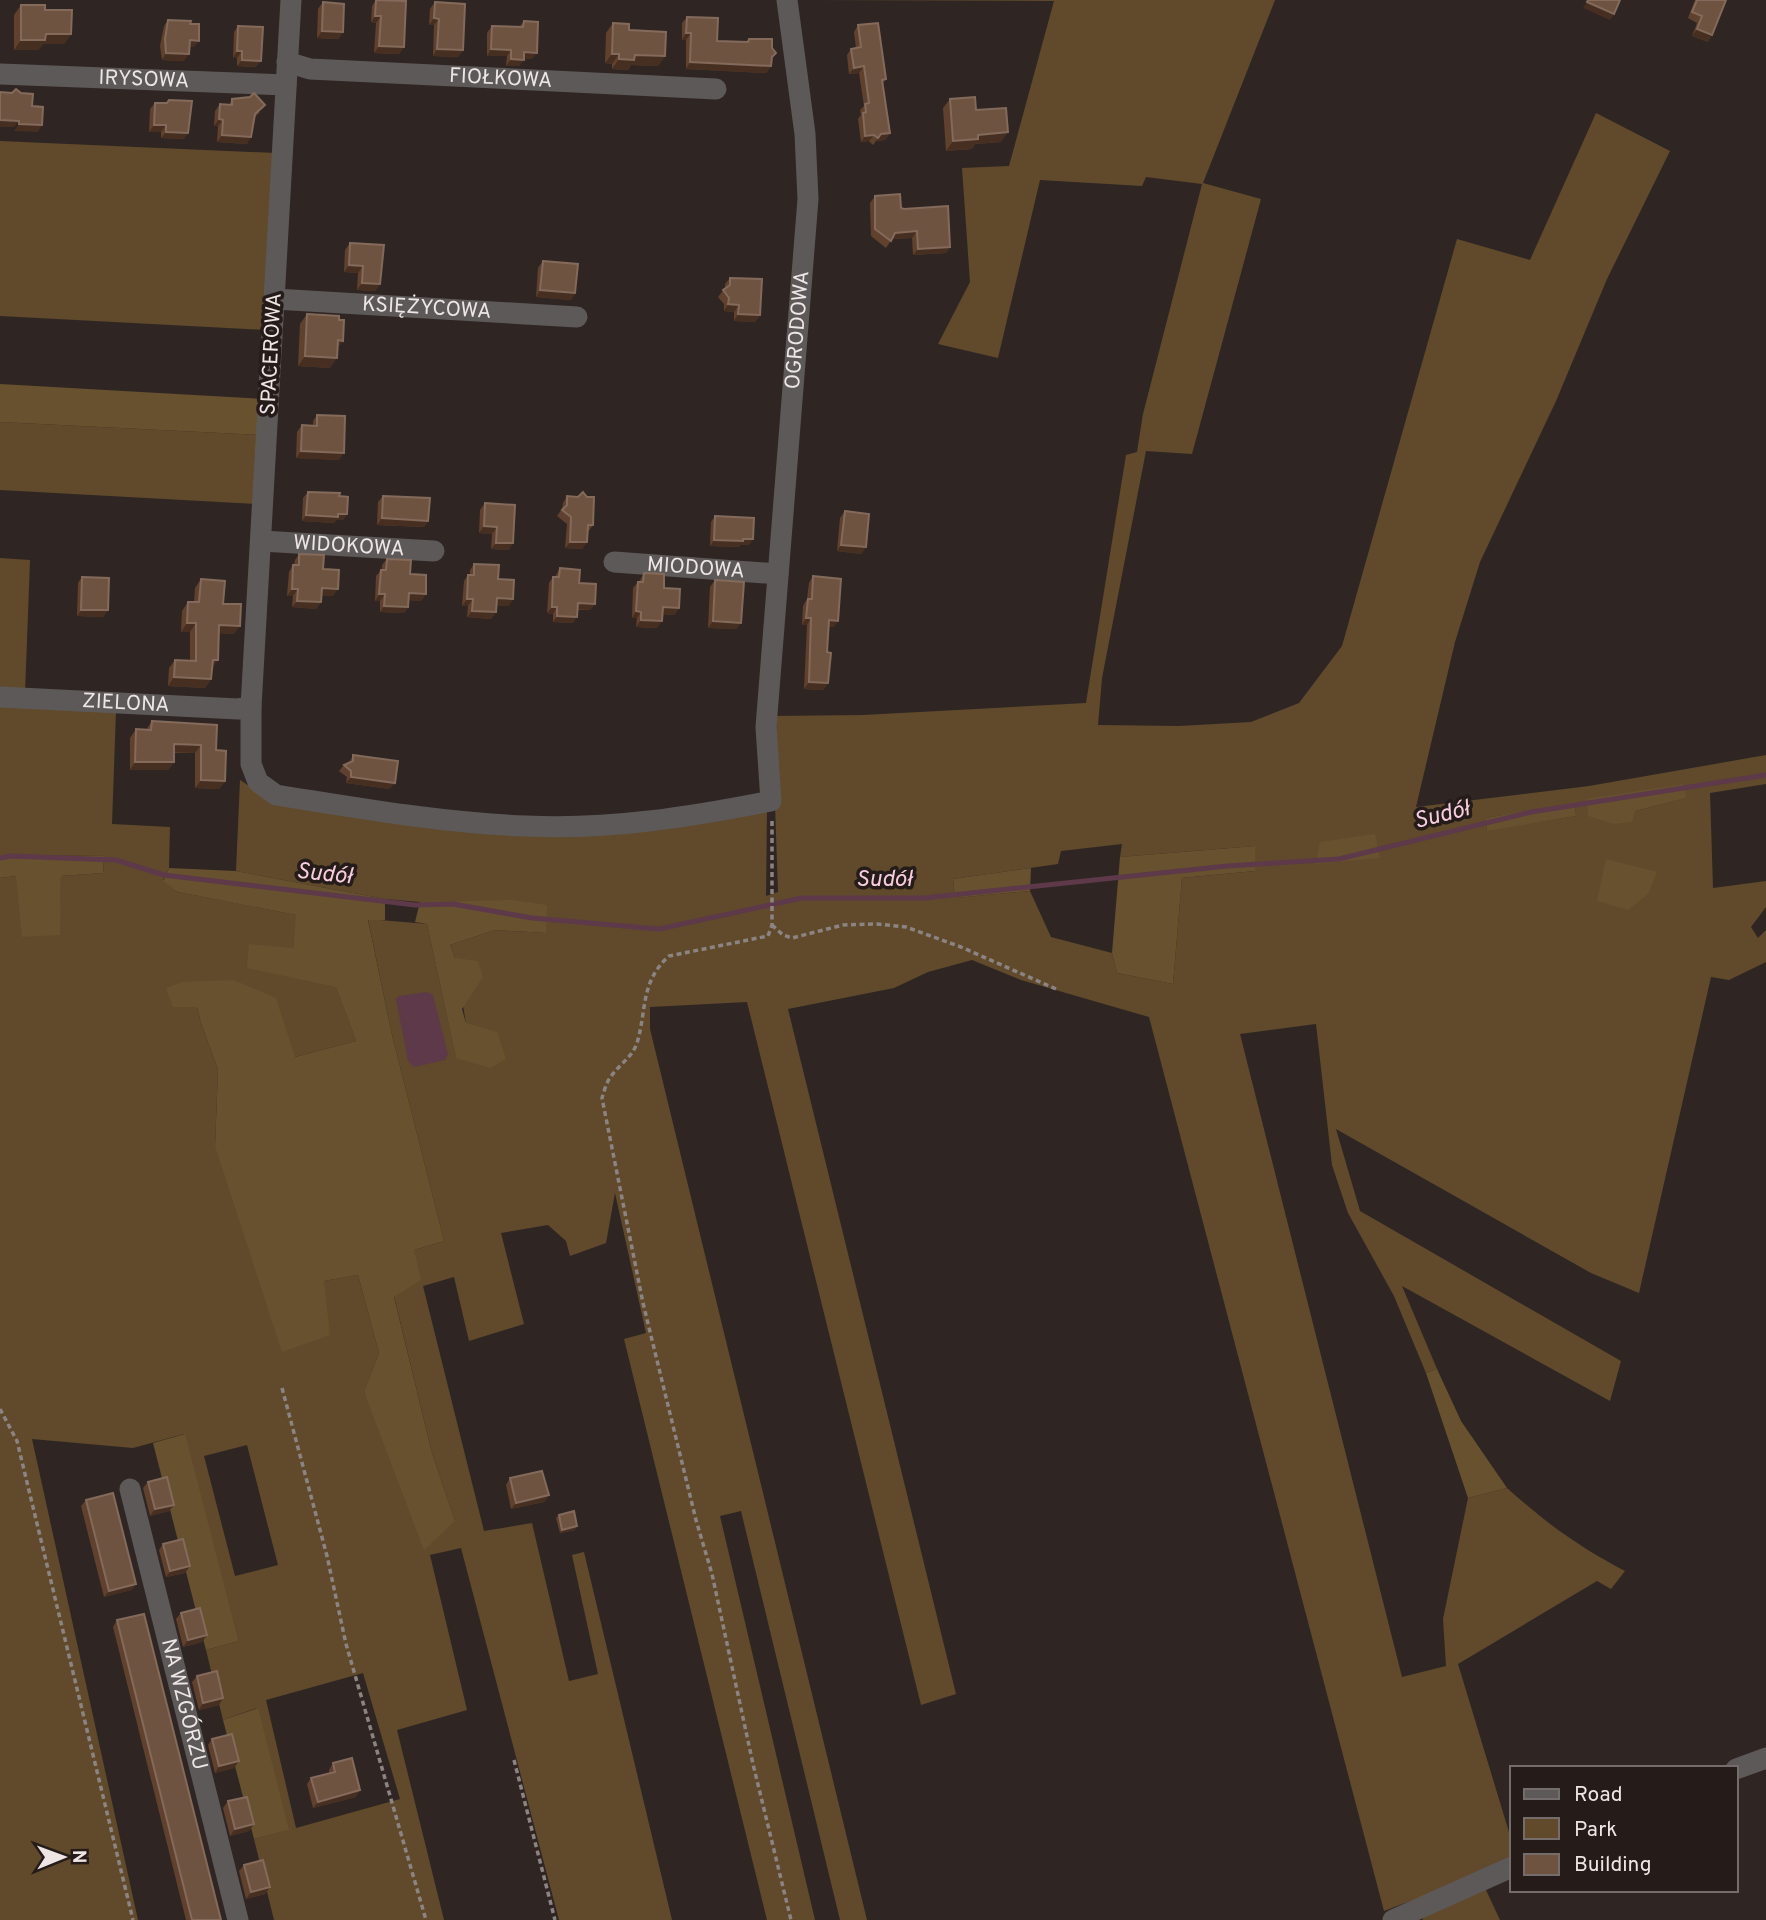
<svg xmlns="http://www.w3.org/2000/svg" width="1766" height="1920" viewBox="0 0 1766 1920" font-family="Overpass,sans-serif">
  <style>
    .green { fill: #604a2b; fill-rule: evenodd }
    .forest { fill: #67512f }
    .water { fill: #5d394a }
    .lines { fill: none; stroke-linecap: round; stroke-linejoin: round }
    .stream { stroke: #5d394a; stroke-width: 5 }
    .path { stroke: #8c8482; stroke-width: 3.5; stroke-dasharray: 5 3.5; stroke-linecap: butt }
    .minor { stroke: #5e5959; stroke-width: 21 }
    .wall { fill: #60412d }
    .shaded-wall { fill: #462f21 }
    .building { fill: #6f5341; stroke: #836a5a; stroke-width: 2 }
    .labels { text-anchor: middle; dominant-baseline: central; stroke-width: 7; stroke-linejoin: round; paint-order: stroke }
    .street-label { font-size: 21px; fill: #ede6e5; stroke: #251c1a }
    .water-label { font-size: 23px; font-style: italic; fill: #f7cde0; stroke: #251c1a }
  </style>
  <rect width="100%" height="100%" fill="#2f2624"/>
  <g class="green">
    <path d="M816 0H1275L1203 183 1261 199 1192 454 1146 451 1102 678 1098 725 1179 726 1251 722 1299 703 1342 646 1457 239 1530 260 1596 113 1670 151 1607 279 1556 401 1480 562 1455 642 1416 807 1589 786 1766 755V784L1710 793 1713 888 1766 881V907L1751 927 1758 938 1766 930V962L1729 980 1711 977 1639 1293 1591 1273 1336 1129 1360 1211 1621 1361 1610 1401 1402 1286 1437 1369 1426 1373 1394 1296 1348 1213 1332 1165 1316 1024 1240 1034 1402 1677 1446 1666 1443 1619 1468 1498 1507 1488C1546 1523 1579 1547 1625 1571L1611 1589 1597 1581 1458 1664 1512 1842V1862L1384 1911 1149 1017 1021 980 972 960 928 972 894 988 788 1009 956 1694 921 1705 747 1002 650 1007V1029L867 1920H840L741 1511 720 1516 815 1920H767L624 1339 646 1333 615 1193 606 1243 570 1256 566 1241 548 1225 501 1233 524 1324 469 1341 454 1277 423 1286 484 1531 532 1523 569 1681 598 1674 572 1555 584 1552 672 1920H559L461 1548 430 1555 467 1710 397 1730 444 1920H274L254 1839 288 1830 257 1708 223 1720 206 1650 239 1641 184 1434 133 1448 32 1439 138 1920H0V878L16 876 59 935 61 876 103 873 104 856 24 855 0 859V705L116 711 112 824 170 827 169 868 163 880 178 892 297 915 293 948 336 986 356 1041 295 1057 197 1007 201 1023 218 1070 215 1146 324 1281 358 1275 379 1353 364 1393 455 1521 432 1453 394 1296 414 1250 444 1241 392 1035 368 919 427 924 456 1057 466 1023 455 958 450 945 495 930 546 933 420 902 385 899 236 871 240 780 274 802 524 830 767 807 766 896 778 892 772 716 863 715 1086 703 1126 455 1137 452 1143 414 1202 184 1146 177 1142 186 1040 180 998 358 938 344 970 282 962 168 1009 166 1054 1ZM1684 784 1685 798 1635 811ZM1575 803 1576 816 1487 830 1486 818ZM1122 844 1120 857 1255 846V871L1182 878 1173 984 1117 973 1112 953 1051 937 1030 891 955 898 953 879 1058 864 1061 851ZM247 1445 278 1565 235 1576 204 1456ZM363 1673 400 1799 296 1828 266 1700Z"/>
    <polygon points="0,141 276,153 266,330 0,316"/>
    <polygon points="0,422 260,435 256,504 0,490"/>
    <polygon points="0,558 30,560 25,693 0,692"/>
    <polygon points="1485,1888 1500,1920 1423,1920 1420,1912"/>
  </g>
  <g class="forest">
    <polygon points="0,384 263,399 260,435 0,422"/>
    <polygon points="1684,784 1686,798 1635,811 1632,822 1614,824 1588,816 1587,799"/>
    <polygon points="1575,802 1576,816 1487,831 1486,818"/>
    <polygon points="1375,834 1380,858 1316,864 1320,842"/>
    <polygon points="1255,846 1255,871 1182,878 1173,984 1117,973 1112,953 1120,857"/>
    <polygon points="24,855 104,856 103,873 61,876 60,935 22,937 16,876 0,878 0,859"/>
    <polygon points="1606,859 1657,872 1648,894 1628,910 1597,901"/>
    <polygon points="169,868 236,871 385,899 385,920 368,920 392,1035 444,1241 414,1250 421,1280 394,1297 432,1453 455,1521 424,1550 364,1392 379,1353 358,1275 324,1281 330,1335 282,1352 215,1146 218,1070 201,1023 197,1007 173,1007 166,988 182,982 234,980 276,998 295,1057 356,1041 336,987 247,968 249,944 293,948 296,915 178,892 163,881"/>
    <polygon points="1031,868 1030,891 955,898 953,879"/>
    <polygon points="512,900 547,905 546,933 495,930 450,945 455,958 478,961 483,977 462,1009 466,1023 497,1032 506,1059 490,1068 456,1058 427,924 415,922 420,902"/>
    <polygon points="1437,1369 1461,1421 1507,1488 1468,1498 1426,1373"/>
    <polygon points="185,1434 239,1641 206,1650 153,1443"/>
    <polygon points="258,1708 289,1830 254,1839 223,1720"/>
  </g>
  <polygon class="water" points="427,992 433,995 448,1054 445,1060 414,1067 408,1061 396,999 399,996"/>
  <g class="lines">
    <polyline class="stream" points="0,858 11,856 116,860 164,875 415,905 453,904 532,918 659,929 802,898 924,898 1227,866 1339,859 1531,812 1766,775"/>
    <g class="path">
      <path d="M772 821V925L768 936 669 956C640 982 647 1010 637 1043 632 1058 618 1065 610 1078 606 1083 604 1092 602 1098L643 1303 696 1520 712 1574 753 1764 791 1920"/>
      <polyline points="772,925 783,935 792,938 843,925 877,924 906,927 961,947 1056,989"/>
      <polyline points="282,1388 327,1556 346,1644 426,1920"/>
      <polyline points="0,1409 17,1441 133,1920"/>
      <polyline points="514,1760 555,1920"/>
    </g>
    <g class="minor">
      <path id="s1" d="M291 0 251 707V764L258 782 276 795C359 808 443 823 526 826 609 830 690 817 771 801L766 727 808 199 805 134 787 0"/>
      <path id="s2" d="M287 62 310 69 716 89"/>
      <path id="s3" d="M0 74 286 85"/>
      <path id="s4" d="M275 299 577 317"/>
      <path id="s5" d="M261 541 434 551"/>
      <path id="s6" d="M614 562 778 574"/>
      <path id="s7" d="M0 697 238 709 251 707"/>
      <path id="s8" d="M130 1489 238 1920"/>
      <polyline points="1736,1769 1766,1758"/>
      <polyline points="1393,1920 1512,1867"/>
    </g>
  </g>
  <g class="wall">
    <polygon points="376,0 404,47 399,54 374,53 376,23 371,22 372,6"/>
    <polygon points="1695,0 1726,0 1708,42 1692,36 1697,23 1688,18"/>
    <polygon points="323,2 343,32 338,39 317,38 318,9"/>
    <polygon points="435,2 463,50 458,57 433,56 434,25 429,25 430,9"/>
    <polygon points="21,5 45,10 71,34 64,44 43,44 38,50 14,50 14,15"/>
    <polygon points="687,17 717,41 746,42 749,39 776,53 771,59 771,66 766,73 686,69 686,40 682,40 682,23"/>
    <polygon points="168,20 194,47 189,47 184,61 162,60 160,46 164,26"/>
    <polygon points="524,21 532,59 524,59 519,66 506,66 507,56 487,56 487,33 492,26 519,27"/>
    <polygon points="613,23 629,30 665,56 658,66 631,65 628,70 612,69 612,64 605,63 606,33"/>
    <polygon points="858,25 886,79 883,83 890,133 885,140 876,141 873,145 869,141 861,142 858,119 861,115 860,110 864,106 859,73 849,74 847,55 851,49 856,48 854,32"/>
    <polygon points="238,26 256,67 237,66 237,58 233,58 234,32"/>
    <polygon points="232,99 260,112 255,117 247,144 217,142 218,126 214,126 215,111 220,104 229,105"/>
    <polygon points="950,99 1001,142 975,144 972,149 946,151 943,108"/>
    <polygon points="155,103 184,139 161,138 161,132 149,132 150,109"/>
    <polygon points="875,196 901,208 950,247 946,253 913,255 912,238 892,239 886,248 871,236 870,203"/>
    <polygon points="350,243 380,284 375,291 357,290 358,273 344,272 345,250"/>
    <polygon points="543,261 575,293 571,300 536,297 538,268"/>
    <polygon points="730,278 760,315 755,322 734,321 734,312 724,311 724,304 718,297 725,288 725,284"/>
    <polygon points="307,314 337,349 330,368 298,366 300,324"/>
    <polygon points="317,415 339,460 296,458 297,432 302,425 313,426 313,421"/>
    <polygon points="308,492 339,496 347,514 343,520 336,520 334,523 302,521 303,498"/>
    <polygon points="383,496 428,521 424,527 377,525 378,502"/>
    <polygon points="567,496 593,525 588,532 587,542 582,549 565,548 567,524 557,516 562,509 563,503"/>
    <polygon points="485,503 509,550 491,549 492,534 479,533 480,510"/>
    <polygon points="845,511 866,547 861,554 837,551 840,518"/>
    <polygon points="715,516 749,545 740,545 739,547 710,546 711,522"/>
    <polygon points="299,554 323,569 333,596 321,595 321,602 316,609 292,607 293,596 287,596 289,572 293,565 294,565 295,560"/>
    <polygon points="387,559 410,574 426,594 421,601 409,600 408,607 404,613 380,612 380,601 375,601 376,576 381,570 382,570 382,565"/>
    <polygon points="474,564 498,579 509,606 496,605 496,612 491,619 467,617 468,606 462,606 464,581 468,575 470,575 470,570"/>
    <polygon points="560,568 579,583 595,604 590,610 578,610 573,623 553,622 553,614 547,613 549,583 553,577 555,577"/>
    <polygon points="644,573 664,588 679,608 674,615 662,614 657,628 636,627 637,618 632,618 633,588 638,582 639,582"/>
    <polygon points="813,576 834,627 828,627 827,652 828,683 823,690 804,689 807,625 802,625 803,606 807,599 809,583"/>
    <polygon points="82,577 108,610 103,617 77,616 78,583"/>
    <polygon points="201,579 223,604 234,634 219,633 212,668 211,679 205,688 168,686 169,668 175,660 190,661 190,632 181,632 182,611 188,602 194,602 195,588"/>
    <polygon points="715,580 737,629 708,628 710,587"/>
    <polygon points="152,721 216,750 225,781 219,789 195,788 195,753 174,753 174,762 168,770 130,770 130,738 136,729 146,730"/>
    <polygon points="353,755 390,789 346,783 347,777 339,771 344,765 349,763"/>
    <polygon points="510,1478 549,1495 544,1502 511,1509 506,1485"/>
    <polygon points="148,1482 174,1505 169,1511 150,1516 143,1488"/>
    <polygon points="86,1500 136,1584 131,1590 104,1597 81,1506"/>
    <polygon points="559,1515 575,1530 560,1533 556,1518"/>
    <polygon points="163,1544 185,1573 166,1577 159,1550"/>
    <polygon points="181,1613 207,1635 202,1642 183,1647 176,1619"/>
    <polygon points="117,1620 221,1920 186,1920 113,1627"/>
    <polygon points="197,1676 219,1705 199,1710 192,1682"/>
    <polygon points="212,1739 234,1768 215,1773 208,1745"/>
    <polygon points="333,1763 356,1797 313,1808 307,1784 311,1778 329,1773 329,1770"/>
    <polygon points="228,1801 249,1831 230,1836 223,1808"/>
    <polygon points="244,1865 270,1887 265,1894 246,1899 239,1871"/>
  </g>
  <g class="shaded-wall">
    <polygon points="1587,2 1614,14 1610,20 1583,8"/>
    <polygon points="375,16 381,16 376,23 371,22"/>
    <polygon points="434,18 439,19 434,25 429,25"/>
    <polygon points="1697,29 1712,35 1708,42 1692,36"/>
    <polygon points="322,31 343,32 338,39 317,38"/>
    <polygon points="686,33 691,33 686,40 682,40"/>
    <polygon points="46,34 71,34 64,44 43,44 38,50 14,50 21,40"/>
    <polygon points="190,40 199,41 194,47 185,47"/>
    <polygon points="379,46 404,47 399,54 374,53"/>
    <polygon points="437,49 463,50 458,57 433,56"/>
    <polygon points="491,49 511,50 507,56 487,56"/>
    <polygon points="237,51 242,51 237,58 233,58"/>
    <polygon points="524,52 537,53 532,59 520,59"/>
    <polygon points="166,53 189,54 184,61 162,60"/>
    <polygon points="612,54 619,54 612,64 605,63"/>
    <polygon points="635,55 665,56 658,66 631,65 628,70 612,69 619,59"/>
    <polygon points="511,59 524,60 519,66 506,66"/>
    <polygon points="242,60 261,61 256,67 237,66"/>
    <polygon points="690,62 771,66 766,73 686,69"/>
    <polygon points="864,66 859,73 849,74 854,68"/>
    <polygon points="219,119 223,120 218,126 214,126"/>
    <polygon points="0,120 19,121 14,127 0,127"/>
    <polygon points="19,124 42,125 38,132 14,131"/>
    <polygon points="154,125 166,125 161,132 149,132"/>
    <polygon points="166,132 188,133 184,139 161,138"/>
    <polygon points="1008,132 1001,142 975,144 972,149 946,151 953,141 978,135"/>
    <polygon points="890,133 885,140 876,141 873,145 881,134"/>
    <polygon points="222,135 251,137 247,144 217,142"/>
    <polygon points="874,135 869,141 861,142 865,136"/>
    <polygon points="917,231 912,238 891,239 895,233"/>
    <polygon points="950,247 946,253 913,255 918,249"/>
    <polygon points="349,265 363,266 358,273 344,272"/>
    <polygon points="362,283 380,284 375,291 357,290"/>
    <polygon points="540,290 575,293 571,300 536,297"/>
    <polygon points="728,304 739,305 734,312 724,311"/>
    <polygon points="738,314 760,315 755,322 734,321"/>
    <polygon points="338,340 343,341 336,350"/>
    <polygon points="305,356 337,358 330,368 298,366"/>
    <polygon points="301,451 344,453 339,460 296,458"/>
    <polygon points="338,514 347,514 343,520 336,520 334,523 302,521 306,515"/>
    <polygon points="382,518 428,521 424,527 377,525"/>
    <polygon points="484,526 497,527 492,534 479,533"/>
    <polygon points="743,539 753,539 749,545 740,545 739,547 710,546 714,540"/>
    <polygon points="570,542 587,542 582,549 565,548"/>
    <polygon points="496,543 513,543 509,550 491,549"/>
    <polygon points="841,545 866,547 861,554 837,551"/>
    <polygon points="322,588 338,589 333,596 317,595"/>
    <polygon points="292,589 298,589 293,596 287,596"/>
    <polygon points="409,593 426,594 421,601 404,600"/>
    <polygon points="379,594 385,594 380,601 375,601"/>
    <polygon points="497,598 513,599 509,606 492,605"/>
    <polygon points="467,599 473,599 468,606 462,606"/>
    <polygon points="297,601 321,602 316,609 292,607"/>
    <polygon points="578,603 595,604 590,610 574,609"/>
    <polygon points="384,606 408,607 404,613 380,612"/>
    <polygon points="552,607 557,607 553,614 547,613"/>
    <polygon points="663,607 679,608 674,615 658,614"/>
    <polygon points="81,610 108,610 103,617 77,616"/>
    <polygon points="472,611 496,612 491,619 467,617"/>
    <polygon points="636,611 641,612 637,618 632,618"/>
    <polygon points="557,616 577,617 573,623 553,622"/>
    <polygon points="806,618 811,618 807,625 802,625"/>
    <polygon points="641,620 662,621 657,628 636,627"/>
    <polygon points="829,620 838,621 834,627 824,627"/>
    <polygon points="713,621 741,623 737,629 708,628"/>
    <polygon points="187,623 196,623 190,632 181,632"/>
    <polygon points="219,625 240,626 234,634 213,633"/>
    <polygon points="213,660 218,660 212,668"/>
    <polygon points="174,677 211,679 205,688 168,686"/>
    <polygon points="809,682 828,683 823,690 804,689"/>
    <polygon points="174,744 201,745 195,753 169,752"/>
    <polygon points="135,762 174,762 168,770 130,770"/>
    <polygon points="351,777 395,783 390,789 346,783"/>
    <polygon points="201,780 225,781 219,789 195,788"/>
    <polygon points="549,1495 544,1502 511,1509 516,1503"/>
    <polygon points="174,1505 169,1511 150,1516 155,1509"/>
    <polygon points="577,1526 575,1530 560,1533 562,1530"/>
    <polygon points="190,1566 185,1573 166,1577 170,1571"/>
    <polygon points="136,1584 131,1590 104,1597 109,1591"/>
    <polygon points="207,1635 202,1642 183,1647 188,1640"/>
    <polygon points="223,1698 219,1705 199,1710 203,1703"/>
    <polygon points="239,1761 234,1768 215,1773 219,1766"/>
    <polygon points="360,1790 356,1797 313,1808 318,1802"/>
    <polygon points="254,1824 249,1831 230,1836 235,1829"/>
    <polygon points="270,1887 265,1894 246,1899 251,1892"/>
  </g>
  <g class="building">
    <polygon points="376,0 406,1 404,47 379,46 381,16 375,16"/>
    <polygon points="1588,0 1620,0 1614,14 1587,2"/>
    <polygon points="1697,0 1726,0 1712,35 1697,29 1702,16 1692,12"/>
    <polygon points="323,2 344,4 343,32 322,31"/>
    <polygon points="435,2 465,4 463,50 437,49 439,19 434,18"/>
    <polygon points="21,5 45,5 45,10 72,10 71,34 46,34 45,40 21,40"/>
    <polygon points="687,17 718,18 717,41 748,42 749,39 772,39 772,48 776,53 772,57 771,66 690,62 691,33 686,33"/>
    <polygon points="168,20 191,21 190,24 199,24 199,41 190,40 189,54 166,53 165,39"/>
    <polygon points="524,21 538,22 537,53 524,52 524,60 511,59 511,50 491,49 492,26 523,27"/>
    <polygon points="613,23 629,24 629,30 666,32 665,56 635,55 634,60 619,59 619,54 612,54"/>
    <polygon points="878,23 886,79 882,80 890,133 881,134 878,138 874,135 865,136 863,113 866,112 865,104 869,103 864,66 854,68 851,49 861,47 858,25"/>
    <polygon points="238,26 263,27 261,61 242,60 242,51 237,51"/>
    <polygon points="16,89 21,93 33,94 32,106 43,107 42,125 19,124 19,121 0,120 0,92 12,93"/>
    <polygon points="254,93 265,105 255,114 251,137 222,135 223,120 219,119 220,104 232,105 232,99 250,97"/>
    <polygon points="975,97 976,110 1006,108 1008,132 978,135 978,139 953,141 950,99"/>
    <polygon points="169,100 192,101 188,133 166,132 166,125 154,125 155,103 167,103"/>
    <polygon points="900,194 901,208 904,209 948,206 950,247 918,249 917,231 895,233 891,241 875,229 875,196"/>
    <polygon points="350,243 384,245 380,284 362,283 363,266 349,265"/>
    <polygon points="543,261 578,264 575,293 540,290"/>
    <polygon points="730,278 762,279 760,315 738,314 739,305 728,304 729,298 723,290 730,285"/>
    <polygon points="307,314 339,316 339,320 344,320 343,341 338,340 337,358 305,356"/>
    <polygon points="317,415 345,416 344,453 301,451 302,425 317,426"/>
    <polygon points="308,492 340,493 339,496 348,497 347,514 338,514 338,517 306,515"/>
    <polygon points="583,492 587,497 594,497 593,525 588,525 587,542 570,542 571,517 562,510 567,505 567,496 578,497"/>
    <polygon points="383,496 430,498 428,521 382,518"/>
    <polygon points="485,503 515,505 513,543 496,543 497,527 484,526"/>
    <polygon points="845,511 869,514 866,547 841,545"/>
    <polygon points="715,516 754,518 753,539 743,539 743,541 714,540"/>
    <polygon points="299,554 324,555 323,569 339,570 338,589 322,588 321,602 297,601 298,589 292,589 293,565 299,565"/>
    <polygon points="387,559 411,560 410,574 426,575 426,594 409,593 408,607 384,606 385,594 379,594 381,570 386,570"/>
    <polygon points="474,564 499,565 498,579 514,580 513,599 497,598 496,612 472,611 473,599 467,599 468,575 474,575"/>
    <polygon points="560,568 580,570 579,583 596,584 595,604 578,603 577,617 557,616 557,607 552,607 553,577 559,577"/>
    <polygon points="644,573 664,574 664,588 680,589 679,608 663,607 662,621 641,620 641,612 636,611 638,582 643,582"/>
    <polygon points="813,576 841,579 838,621 829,620 827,652 831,653 828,683 809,682 811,618 806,618 808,599 812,599"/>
    <polygon points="82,577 109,578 108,610 81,610"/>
    <polygon points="201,579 225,581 223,604 241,604 240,626 219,625 218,660 213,660 211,679 174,677 175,660 196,661 196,623 187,623 188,602 199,602"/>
    <polygon points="715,580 744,582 741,623 713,621"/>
    <polygon points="152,721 217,725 216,750 226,751 225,781 201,780 201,745 174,744 174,762 135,762 136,729 151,730"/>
    <polygon points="353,755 398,761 395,783 351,777 351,771 344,765 353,761"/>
    <polygon points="542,1471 549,1495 516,1503 510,1478"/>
    <polygon points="167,1477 174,1505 155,1509 148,1482"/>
    <polygon points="113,1493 136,1584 109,1591 86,1500"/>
    <polygon points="574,1511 577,1526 562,1530 559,1515"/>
    <polygon points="183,1539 190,1566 170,1571 163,1544"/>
    <polygon points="200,1608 207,1635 188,1640 181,1613"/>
    <polygon points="144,1614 221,1920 192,1920 117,1620"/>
    <polygon points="217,1671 223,1698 203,1703 197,1676"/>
    <polygon points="232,1734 239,1761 219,1766 212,1739"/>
    <polygon points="352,1758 360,1790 318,1802 311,1778 335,1772 333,1763"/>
    <polygon points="247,1797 254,1824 235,1829 228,1801"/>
    <polygon points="263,1860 270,1887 251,1892 244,1865"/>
  </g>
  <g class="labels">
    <g class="street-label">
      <text stroke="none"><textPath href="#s2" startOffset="215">FIOŁKOWA</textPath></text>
      <text stroke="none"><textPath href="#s3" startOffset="144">IRYSOWA</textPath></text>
      <text stroke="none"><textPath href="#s4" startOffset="152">KSIĘŻYCOWA</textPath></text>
      <text stroke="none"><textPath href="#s1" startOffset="1778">OGRODOWA</textPath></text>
      <text transform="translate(272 354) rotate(-87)">SPACEROWA</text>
      <text stroke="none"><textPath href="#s5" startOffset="88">WIDOKOWA</textPath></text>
      <text stroke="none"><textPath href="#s6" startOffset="82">MIODOWA</textPath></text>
      <text stroke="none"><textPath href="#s7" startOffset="126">ZIELONA</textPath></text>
      <text stroke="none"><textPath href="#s8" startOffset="222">NA WZGÓRZU</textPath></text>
    </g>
    <g class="water-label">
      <text transform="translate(1442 816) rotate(-14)">Sudół</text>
      <text transform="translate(324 875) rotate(6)">Sudół</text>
      <text x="884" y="880">Sudół</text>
    </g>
  </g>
  <rect x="1510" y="1766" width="228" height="126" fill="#251c1a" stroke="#756d6b" stroke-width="2"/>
  <rect x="1524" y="1789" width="35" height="10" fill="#5e5959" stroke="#756d6b" stroke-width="2"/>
  <text x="1574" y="1801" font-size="21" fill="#ede6e5">Road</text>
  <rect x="1524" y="1818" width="35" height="21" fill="#604a2b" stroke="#756d6b" stroke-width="2"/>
  <text x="1574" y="1836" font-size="21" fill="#ede6e5">Park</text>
  <rect x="1524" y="1854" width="35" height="21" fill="#6f5341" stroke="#756d6b" stroke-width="2"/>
  <text x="1574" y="1871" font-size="21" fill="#ede6e5">Building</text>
  <g transform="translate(63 1857) rotate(89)" stroke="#251c1a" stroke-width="5" paint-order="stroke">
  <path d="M0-5L12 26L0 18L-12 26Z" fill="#ede6e5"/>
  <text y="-10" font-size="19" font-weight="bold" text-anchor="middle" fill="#ede6e5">N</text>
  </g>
</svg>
